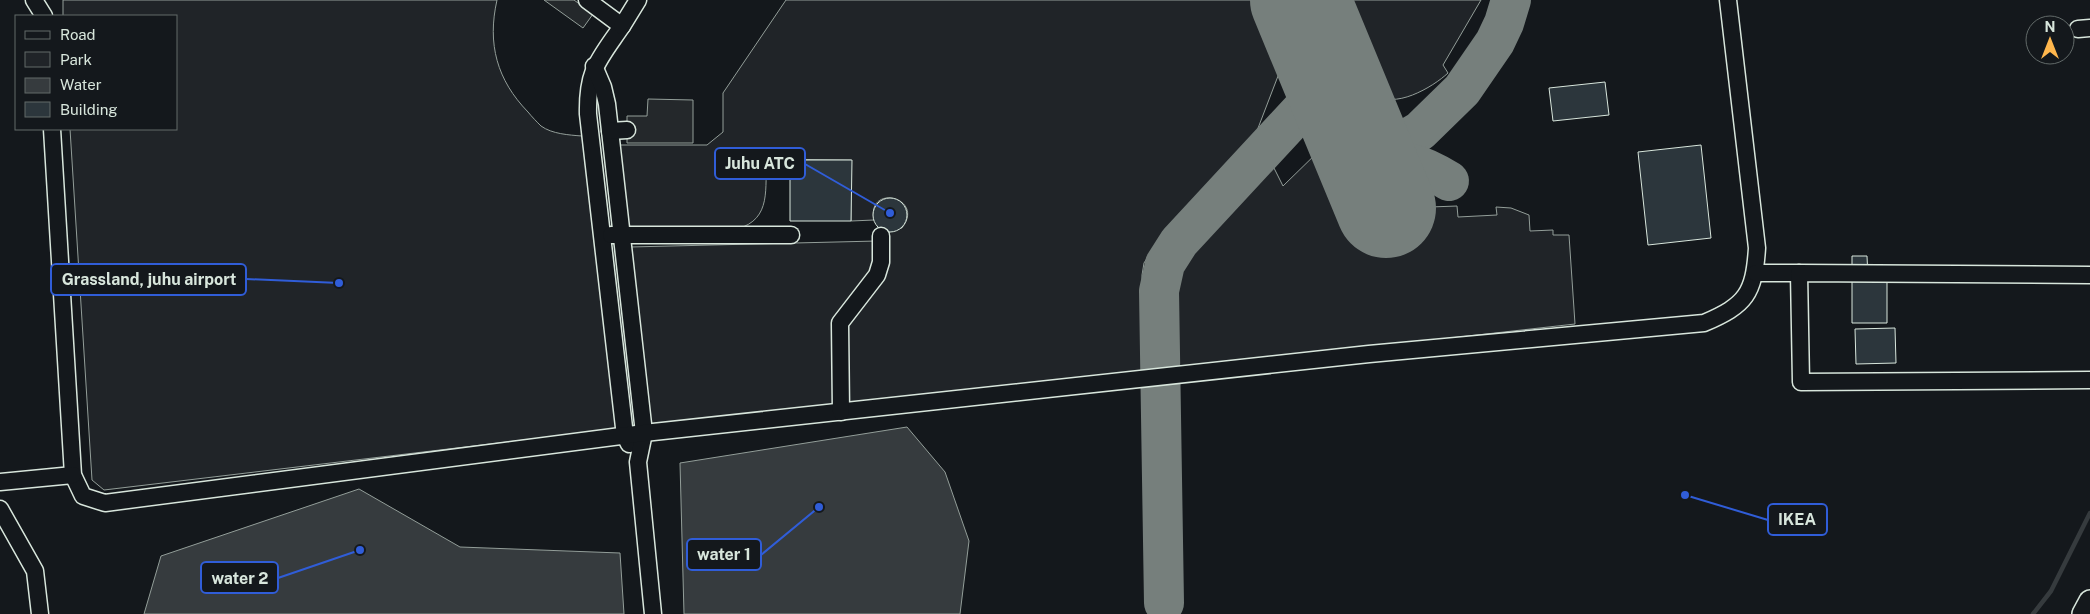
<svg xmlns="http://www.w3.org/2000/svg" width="2090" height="614" viewBox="0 0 2090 614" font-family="'Public Sans',sans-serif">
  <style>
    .green { fill: #202428; stroke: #939e99 }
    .parking { fill: #24282b; stroke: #939e99 }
    .water { fill: #363b3e; stroke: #939e99 }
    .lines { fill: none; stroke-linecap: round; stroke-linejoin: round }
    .stream { stroke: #363b3e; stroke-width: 4.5 }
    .taxiway { stroke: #767f7c; stroke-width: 40 }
    .runway { stroke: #767f7c; stroke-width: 100 }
    .building { fill: #2c363c; stroke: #d8e6dc }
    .minor-casing { stroke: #d8e6dc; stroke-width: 19 }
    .major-casing { stroke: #d8e6dc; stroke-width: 24 }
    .minor { stroke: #14181c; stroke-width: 16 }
    .major { stroke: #14181c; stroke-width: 21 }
    .leader { fill: none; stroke: #305dd8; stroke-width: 2 }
    .callout-dot { fill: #305dd8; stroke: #14181c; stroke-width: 2 }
    .callout { fill: #14181c; stroke: #305dd8; stroke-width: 2 }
    .callout-label { font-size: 16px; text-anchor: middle; font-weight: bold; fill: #d8e6dc }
  </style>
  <rect width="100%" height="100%" fill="#14181c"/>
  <g class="green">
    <path d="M63 0H497C487 44 497 80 528 112 532 117 537 122 541 126 552 134 569 135 582 136L616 429 104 490 92 480 70 129H176V16H63Z"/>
    <path d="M786 0H1258L1277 44 1280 60 1278 76 1255 136 1156 244 1144 263 1142 275 1145 372 847 406 846 328 887 271 889 260V232L902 228C926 197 866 183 874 220L851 221V160L767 159C764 187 773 219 737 229L627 230 618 145H707L723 132V93Z"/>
    <path d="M1338 0H1481L1443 65 1448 73C1433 87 1393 111 1374 93Z"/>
    <polygon points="1323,147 1359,233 1416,210 1430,207 1457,206 1458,217 1497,215 1496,207 1511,208 1529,215 1530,231 1553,230 1553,235 1569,235 1575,324 1165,370 1168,277 1183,247 1269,158 1283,186"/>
    <polygon points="877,241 875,267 835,324 836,407 649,426 630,247"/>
  </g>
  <g class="parking">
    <polygon points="544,0 574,0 593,14 583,28"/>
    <polygon points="648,99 693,100 693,143 627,143 627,116 647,116"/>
  </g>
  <g class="water">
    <polygon points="907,427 945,472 969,541 960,614 684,614 680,463"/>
    <polygon points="359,489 460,547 620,553 624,614 144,614 161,556"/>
  </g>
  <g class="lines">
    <polyline class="stream" points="2033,614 2051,591 2090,513"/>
    <g class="taxiway">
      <polyline points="1367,162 1420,131 1462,90 1495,42 1504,23 1511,0"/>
      <path d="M1367 162C1403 160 1417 161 1449 181"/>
      <polyline points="1164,603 1159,291 1165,264 1179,242 1332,77"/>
    </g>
    <polyline class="runway" points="1300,0 1386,208"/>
  </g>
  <g class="building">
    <polygon points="1605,82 1609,115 1553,121 1549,88"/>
    <polygon points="1701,145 1711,238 1648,245 1638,152"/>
    <polygon points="790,160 852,160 851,221 790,221"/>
    <circle cx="890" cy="215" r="17"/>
    <polygon points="1852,256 1867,256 1868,278 1852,279"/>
    <polygon points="1887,278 1887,323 1852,323 1852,279"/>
    <polygon points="1895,328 1896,363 1856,364 1855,329"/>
  </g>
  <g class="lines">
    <g class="minor-casing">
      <g id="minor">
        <polyline points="34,0 44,16"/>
        <path d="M587 0 622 26C598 61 587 70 588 114L625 436 629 444"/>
        <polyline points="622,26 638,0"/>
        <polyline points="2078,29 2090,28"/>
        <polyline points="594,66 603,87 607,104 644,433 638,462 653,614"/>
        <path d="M52 129 73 475 83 496 105 503 644 433 1369 354 1704 323C1746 305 1754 294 1757 248L1728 0"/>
        <polyline points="610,131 627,130"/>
        <polyline points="611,235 791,235"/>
        <polyline points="1756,273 1799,273"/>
        <polyline points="2090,275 1799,273 1801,382 2090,380"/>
        <polyline points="841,412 840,323 877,275 881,262 881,236"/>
        <polyline points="0,482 73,475"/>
        <polyline points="0,509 35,571 40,614"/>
      </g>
    </g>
    <g class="major-casing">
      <polyline id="major" points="2083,614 2090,601"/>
    </g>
    <use href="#minor" class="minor"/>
    <use href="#major" class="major"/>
  </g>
  <path class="leader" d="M890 213L805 164M339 283L246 279M1685 495L1768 520M819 507L761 555M360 550L278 578"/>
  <g class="callout-dot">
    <circle cx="890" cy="213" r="5"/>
    <circle cx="339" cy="283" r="5"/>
    <circle cx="1685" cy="495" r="5"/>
    <circle cx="819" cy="507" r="5"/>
    <circle cx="360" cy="550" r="5"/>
  </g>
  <g class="callout">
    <rect x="715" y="148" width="90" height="31" rx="5"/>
    <rect x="51" y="264" width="195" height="31" rx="5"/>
    <rect x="1768" y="504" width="59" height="31" rx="5"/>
    <rect x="687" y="539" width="74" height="31" rx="5"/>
    <rect x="201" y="562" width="77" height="31" rx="5"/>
  </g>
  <g class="callout-label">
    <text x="760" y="169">Juhu ATC</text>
    <text x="149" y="285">Grassland, juhu airport</text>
    <text x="1797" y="525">IKEA</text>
    <text x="724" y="560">water 1</text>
    <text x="240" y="584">water 2</text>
  </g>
  <rect x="15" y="15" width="162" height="115" fill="#14181c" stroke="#626a69"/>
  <rect x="25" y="31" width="25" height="8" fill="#14181c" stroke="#626a69"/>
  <text x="60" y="40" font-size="15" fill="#d8e6dc">Road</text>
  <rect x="25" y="52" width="25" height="15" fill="#202428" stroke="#626a69"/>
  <text x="60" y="65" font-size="15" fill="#d8e6dc">Park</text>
  <rect x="25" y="78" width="25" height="15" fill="#363b3e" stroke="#626a69"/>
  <text x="60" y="90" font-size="15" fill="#d8e6dc">Water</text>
  <rect x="25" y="102" width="25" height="15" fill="#2c363c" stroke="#626a69"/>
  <text x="60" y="115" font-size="15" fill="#d8e6dc">Building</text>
  <g transform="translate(2050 40)"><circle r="24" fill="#14181c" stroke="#626a69"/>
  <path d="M0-4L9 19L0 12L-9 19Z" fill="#ffb74d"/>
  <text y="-8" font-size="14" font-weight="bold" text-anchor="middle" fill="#d8e6dc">N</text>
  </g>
</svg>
